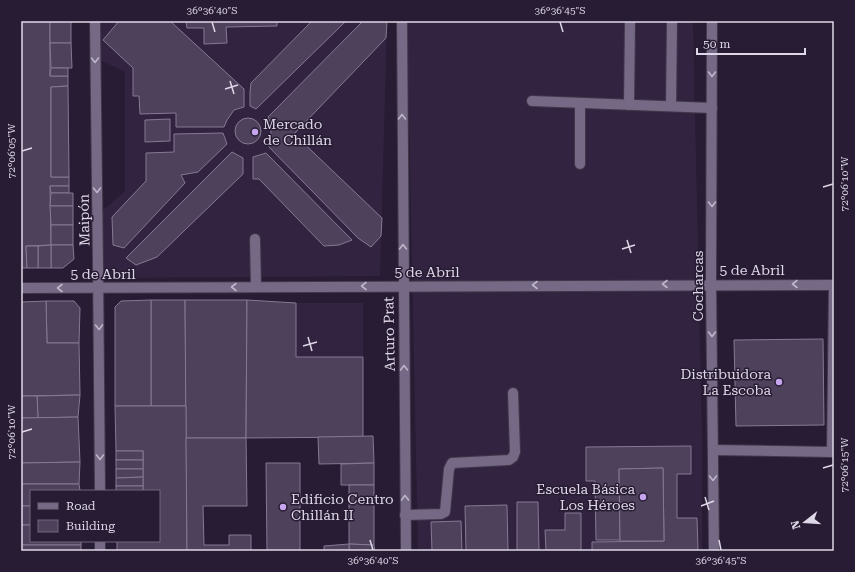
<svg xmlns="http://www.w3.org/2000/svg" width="855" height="572" viewBox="0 0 855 572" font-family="'Roboto Serif',serif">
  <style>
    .built { fill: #322440 }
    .building { fill: #4d415b; stroke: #867995 }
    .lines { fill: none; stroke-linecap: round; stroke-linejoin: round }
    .minor-casing { stroke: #41384b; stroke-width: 12 }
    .minor { stroke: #756985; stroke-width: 10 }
    .oneway { stroke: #beb6ca }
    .ticks { fill: none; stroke: #ded7e7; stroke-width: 1.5 }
    .poi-dot { fill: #c8a6ef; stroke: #271c33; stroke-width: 1.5 }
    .labels { text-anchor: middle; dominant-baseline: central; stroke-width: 3; stroke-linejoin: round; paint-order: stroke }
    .poi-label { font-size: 14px; fill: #ded7e7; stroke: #271c33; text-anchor: start }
    .street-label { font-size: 14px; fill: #ded7e7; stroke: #271c33 }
    .neatline { fill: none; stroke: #ded7e7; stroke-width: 1.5 }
    .ticks-label { font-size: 10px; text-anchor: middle; fill: #ded7e7 }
  </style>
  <rect width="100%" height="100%" fill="#271c33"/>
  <g class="built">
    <polygon points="98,21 387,21 380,276 101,278 102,211 125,191 125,72 98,59"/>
    <polygon points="407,21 693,21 702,440 702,551 418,551"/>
    <rect x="296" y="303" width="67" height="54"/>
  </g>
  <g class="building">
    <polygon points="21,21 50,21 50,76 68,76 68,86 51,87 51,177 69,177 69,186 50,186 51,245 26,246 27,268 21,268"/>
    <rect x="50" y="21" width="21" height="22"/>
    <polygon points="119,21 170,21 244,89 244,107 234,110 227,120 224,127 176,127 176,113 140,114 139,96 133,96 133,68 103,40"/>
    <polygon points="186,21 277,21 277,26 226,27 227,43 204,44 204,28 187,28"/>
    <polygon points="312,21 346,21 256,109 250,106 250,92 251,83"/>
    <polygon points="363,21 387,21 386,38 294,134 382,218 381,236 371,247 358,238 268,146 271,136 271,125 268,117"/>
    <polygon points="50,43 71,43 72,68 51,68"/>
    <polygon points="51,68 68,68 68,76 50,76"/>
    <polygon points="68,86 69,177 51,177 51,87"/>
    <circle cx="248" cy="131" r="13"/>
    <polygon points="170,119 170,141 145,142 145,120"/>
    <polygon points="223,133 227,144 198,172 181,175 185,183 124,248 113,245 112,217 146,181 146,153 174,152 174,134"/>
    <polygon points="232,152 243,158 243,174 157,257 136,265 126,258"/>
    <polygon points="266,153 352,240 339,245 324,246 259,179 253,179 253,157"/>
    <polygon points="50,186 69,186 69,193 51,193"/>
    <polygon points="51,193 73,193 73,206 50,206"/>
    <polygon points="50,206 73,206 73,225 51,225"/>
    <rect x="51" y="225" width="22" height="20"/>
    <polygon points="51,245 73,245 74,259 63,268 51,268"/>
    <polygon points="51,245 51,268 38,268 38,246"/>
    <polygon points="26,246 38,246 38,268 27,268"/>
    <polygon points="151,300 185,300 186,406 151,406"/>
    <polygon points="151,300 151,406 115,406 115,307 121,301"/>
    <polygon points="185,300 247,300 246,438 186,438"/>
    <polygon points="247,300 296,303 296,357 363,357 363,437 246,438"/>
    <polygon points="46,301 74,301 80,308 79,343 47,343"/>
    <polygon points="46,301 47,343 79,343 80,395 21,396 21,302"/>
    <polygon points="823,339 824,425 736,426 734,340"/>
    <polygon points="80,395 78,417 38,418 37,396"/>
    <polygon points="21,396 37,396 38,418 21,418"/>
    <polygon points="115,406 186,406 187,551 117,551 117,541 159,541 159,491 143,491 143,451 116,451"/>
    <polygon points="78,417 80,462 21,463 21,418"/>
    <polygon points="373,436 374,463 319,464 318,437"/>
    <polygon points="186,438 246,438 247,506 203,506 204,545 229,545 229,535 251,535 251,551 187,551"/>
    <polygon points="691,446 691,474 677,474 677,518 697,518 698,551 592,551 592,542 664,541 663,468 619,469 620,540 596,540 595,481 586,481 586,447"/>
    <rect x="116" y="451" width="27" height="9"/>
    <rect x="116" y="460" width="27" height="9"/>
    <polygon points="80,462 79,484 21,484 21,463"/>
    <polygon points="266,463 300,463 300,551 267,551"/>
    <polygon points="374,463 374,485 341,485 341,464"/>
    <polygon points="663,468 664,541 620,541 619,469"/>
    <polygon points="116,469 143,469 143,477 116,478"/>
    <polygon points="143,477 143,486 116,486 116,478"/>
    <polygon points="21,484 79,484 80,491 31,491 31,506 21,506"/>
    <polygon points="349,485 374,485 374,545 349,544"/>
    <rect x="116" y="486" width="27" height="5"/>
    <polygon points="517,502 538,502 539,551 517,551"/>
    <polygon points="507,505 508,551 466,551 465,506"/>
    <rect x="21" y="506" width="10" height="19"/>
    <polygon points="565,513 581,513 581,551 546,551 545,530 565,530"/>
    <polygon points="461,521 462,551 432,551 431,522"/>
    <polygon points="21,525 31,525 31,541 81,541 81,545 21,545"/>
    <polygon points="349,544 374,545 375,551 349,551"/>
    <polygon points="349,544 349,551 324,551 324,546"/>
    <rect x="21" y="545" width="60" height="6"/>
  </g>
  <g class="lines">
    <g class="minor-casing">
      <g id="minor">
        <polyline points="95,21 98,268 100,491"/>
        <polyline points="402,21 406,551"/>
        <polyline points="712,21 711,284 714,551"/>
        <polyline points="532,101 712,108"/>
        <polyline points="580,103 580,164"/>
        <polyline points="629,105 630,21"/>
        <polyline points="671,106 672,21"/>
        <polyline points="255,239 256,287"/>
        <polyline points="21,288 834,285"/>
        <polyline points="713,450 832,452 834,285"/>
        <polyline points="405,515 441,514 445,512 449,469 452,463 509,460 513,457 515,452 513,393"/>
        <polyline points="100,541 100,551"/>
      </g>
    </g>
    <use href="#minor" class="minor"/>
  </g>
  <defs><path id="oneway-chevron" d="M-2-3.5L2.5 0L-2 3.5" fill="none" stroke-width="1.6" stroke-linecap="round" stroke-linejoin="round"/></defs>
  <g class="oneway">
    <use href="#oneway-chevron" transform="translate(95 60) rotate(89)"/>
    <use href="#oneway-chevron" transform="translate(712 74) rotate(90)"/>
    <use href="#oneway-chevron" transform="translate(402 117) rotate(-90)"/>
    <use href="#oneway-chevron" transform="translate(97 190) rotate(89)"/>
    <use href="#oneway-chevron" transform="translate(712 204) rotate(90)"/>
    <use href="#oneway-chevron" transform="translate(403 247) rotate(-90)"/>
    <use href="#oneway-chevron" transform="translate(665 284) rotate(180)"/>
    <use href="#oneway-chevron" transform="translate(795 284) rotate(-180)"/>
    <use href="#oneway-chevron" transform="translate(535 285) rotate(180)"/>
    <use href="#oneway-chevron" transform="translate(364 286) rotate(180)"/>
    <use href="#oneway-chevron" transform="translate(234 287) rotate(180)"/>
    <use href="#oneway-chevron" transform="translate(60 288) rotate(180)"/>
    <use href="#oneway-chevron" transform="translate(99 327) rotate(89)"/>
    <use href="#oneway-chevron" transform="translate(712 334) rotate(90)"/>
    <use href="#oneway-chevron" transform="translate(404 368) rotate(-91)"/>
    <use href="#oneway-chevron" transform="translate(100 457) rotate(90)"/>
    <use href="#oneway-chevron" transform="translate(713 478) rotate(89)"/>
    <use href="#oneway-chevron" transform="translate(405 498) rotate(-91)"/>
  </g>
  <path class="ticks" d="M212 22 215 32M560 22 563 32M230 81 234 94M225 89 238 85M22 151 32 148M823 187 833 184M627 240 631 253M622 249 635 245M308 337 312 351M303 346 317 342M22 432 32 429M823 468 833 465M705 497 709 510M701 506 714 501M370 540 373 550M719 540 721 550"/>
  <g class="poi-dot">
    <circle cx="255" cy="132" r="4"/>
    <circle cx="779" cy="382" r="4"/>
    <circle cx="643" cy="497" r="4"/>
    <circle cx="283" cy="507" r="4"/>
  </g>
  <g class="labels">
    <g class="poi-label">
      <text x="263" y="124">Mercado<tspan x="263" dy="16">de Chillán</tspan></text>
      <text x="771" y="374" text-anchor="end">Distribuidora<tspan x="771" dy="16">La Escoba</tspan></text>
      <text x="635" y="489" text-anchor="end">Escuela Básica<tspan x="635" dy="16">Los Héroes</tspan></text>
      <text x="291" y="499">Edificio Centro<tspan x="291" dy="16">Chillán II</tspan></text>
    </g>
    <g class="street-label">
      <text transform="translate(84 220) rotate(-91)">Maipón</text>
      <text x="752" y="270">5 de Abril</text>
      <text x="427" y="272">5 de Abril</text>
      <text x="103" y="274">5 de Abril</text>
      <text transform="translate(698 286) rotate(-90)">Cocharcas</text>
      <text transform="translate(389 334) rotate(-91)">Arturo Prat</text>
    </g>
  </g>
  <rect width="855" height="572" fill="none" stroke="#271c33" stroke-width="44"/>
  <rect x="30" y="490" width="130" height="52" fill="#271c33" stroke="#70677b"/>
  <rect x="38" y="503" width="20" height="6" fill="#756985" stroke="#70677b"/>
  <text x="66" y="510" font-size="12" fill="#ded7e7">Road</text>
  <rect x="38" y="520" width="20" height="12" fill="#4d415b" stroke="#70677b"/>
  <text x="66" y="530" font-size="12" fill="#ded7e7">Building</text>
  <g transform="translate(805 522) rotate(253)" stroke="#271c33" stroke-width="3" paint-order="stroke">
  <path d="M0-3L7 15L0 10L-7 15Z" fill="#ded7e7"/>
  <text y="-6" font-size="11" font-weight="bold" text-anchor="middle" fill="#ded7e7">N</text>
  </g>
  <path d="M697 48v6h108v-6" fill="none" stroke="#ded7e7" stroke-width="2"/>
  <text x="703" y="48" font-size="12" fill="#ded7e7" stroke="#271c33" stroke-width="3" paint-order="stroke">50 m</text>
  <rect x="22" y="22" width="811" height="528" class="neatline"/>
  <g class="ticks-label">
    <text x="212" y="14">36°36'40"S</text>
    <text x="560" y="14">36°36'45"S</text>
    <text transform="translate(11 151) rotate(-90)" y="4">72°06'05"W</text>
    <text transform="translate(844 184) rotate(-90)" y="4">72°06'10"W</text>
    <text transform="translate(11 432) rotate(-90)" y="4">72°06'10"W</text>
    <text transform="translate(844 465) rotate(-90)" y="4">72°06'15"W</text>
    <text x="373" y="564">36°36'40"S</text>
    <text x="721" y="564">36°36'45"S</text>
  </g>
</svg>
